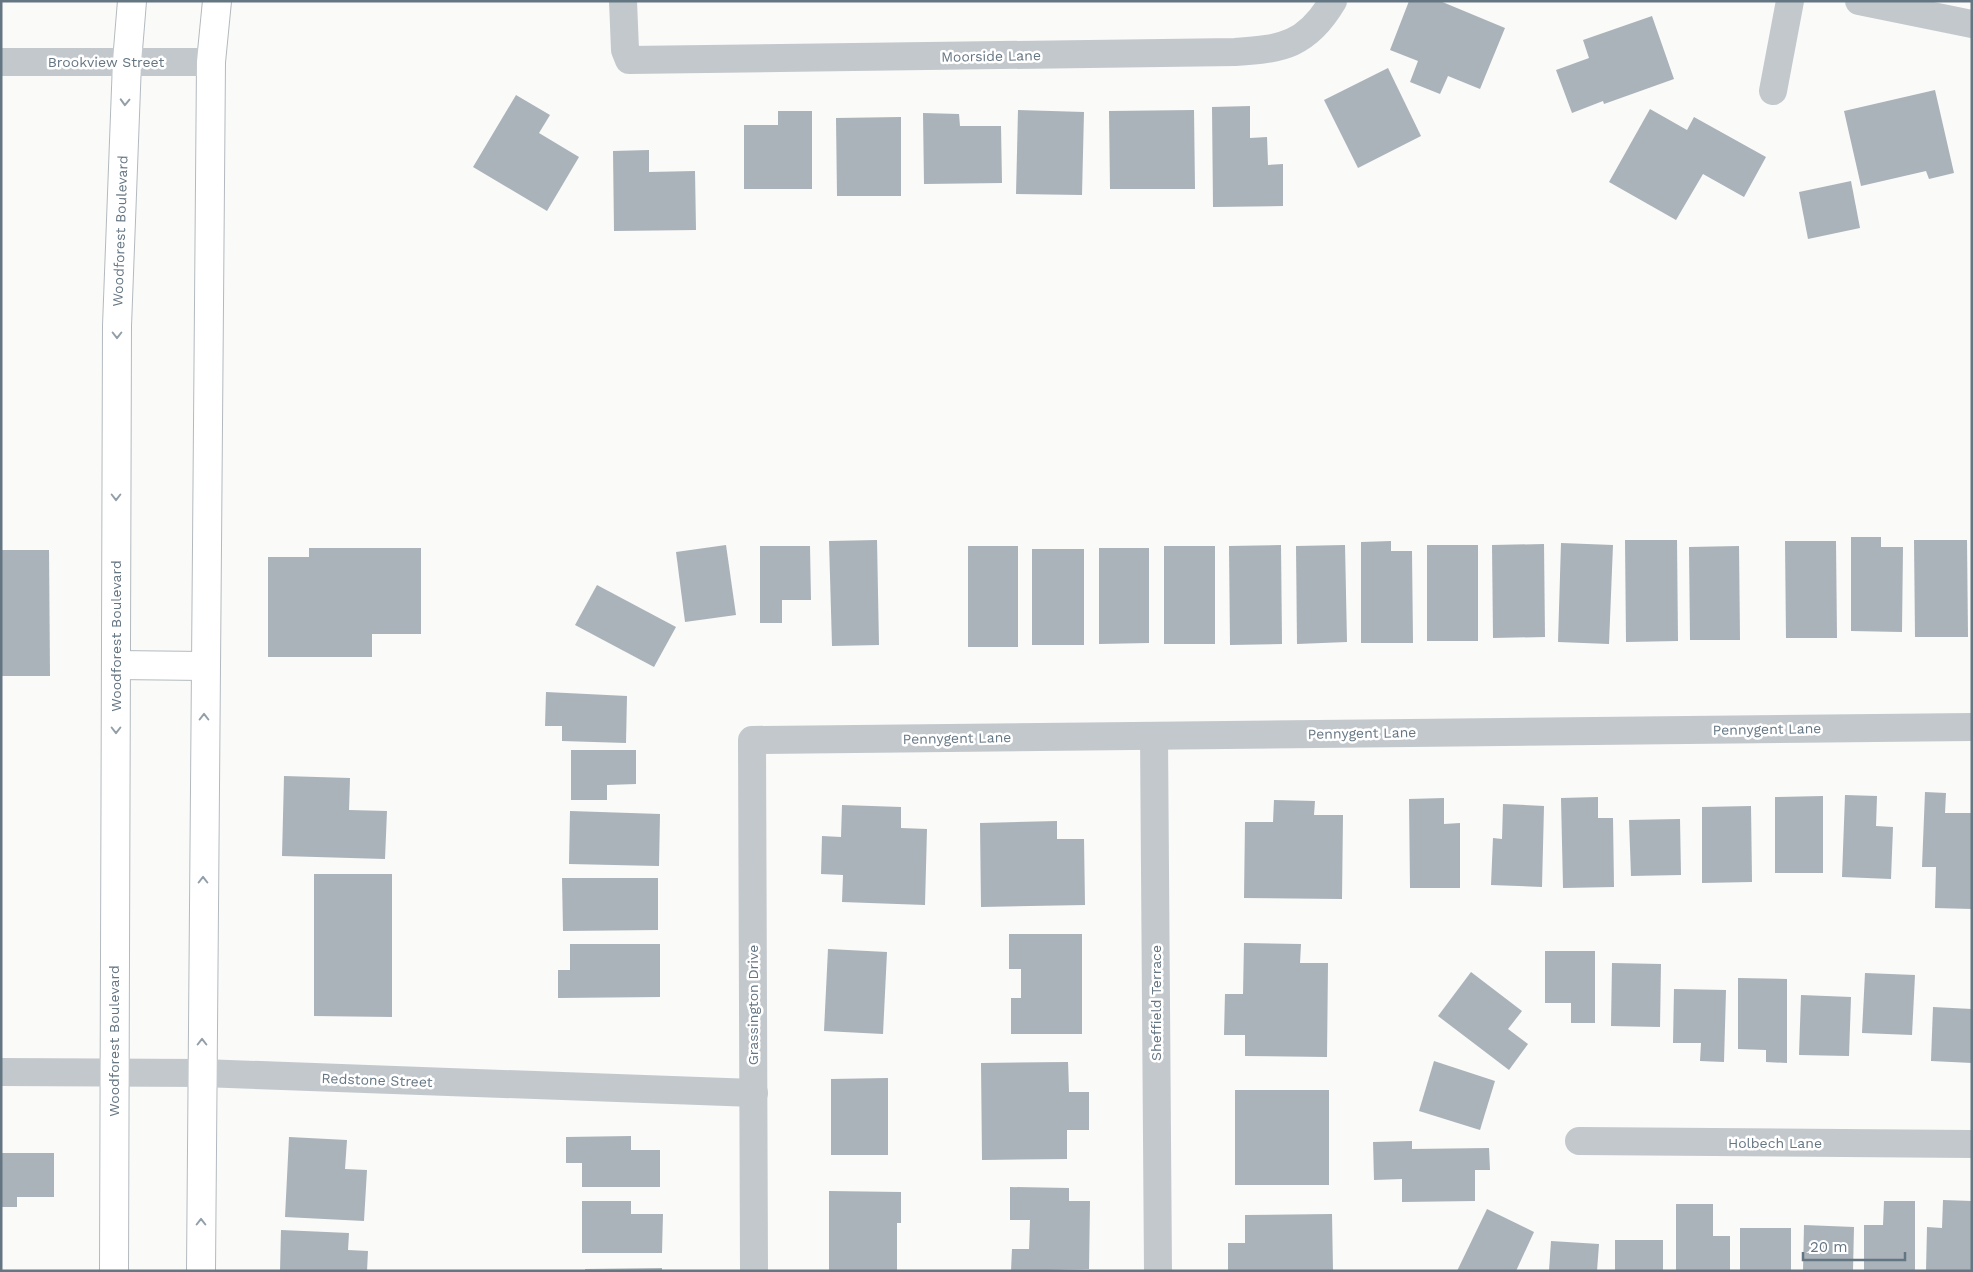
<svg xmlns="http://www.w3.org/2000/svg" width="1973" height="1272" viewBox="0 0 1973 1272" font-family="'Work Sans',sans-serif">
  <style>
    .building { fill: #aab3b9 }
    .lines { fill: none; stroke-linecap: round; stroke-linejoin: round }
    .secondary-casing { stroke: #b3babf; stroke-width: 30 }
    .street { stroke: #c3c8cc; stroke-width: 28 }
    .secondary { stroke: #fff; stroke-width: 28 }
    .oneway { stroke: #939fa8 }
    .labels { text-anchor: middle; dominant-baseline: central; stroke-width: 5; stroke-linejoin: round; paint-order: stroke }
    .street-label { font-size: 14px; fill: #657683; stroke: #fff }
  </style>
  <rect width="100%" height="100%" fill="#fafaf8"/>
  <g class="building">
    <polygon points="1409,1 1440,1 1505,28 1480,89 1448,76 1440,94 1410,82 1418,61 1390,50"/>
    <polygon points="1652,16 1674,79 1604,104 1603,101 1572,113 1556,70 1589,58 1583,40"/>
    <polygon points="1388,68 1421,136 1358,168 1324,100"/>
    <polygon points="1935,90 1954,173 1929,179 1926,171 1861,186 1844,111"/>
    <polygon points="516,95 550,115 539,133 579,157 547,211 473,167"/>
    <polygon points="1250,106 1250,138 1267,137 1268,165 1283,164 1283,206 1213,207 1212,107"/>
    <polygon points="1650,109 1687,130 1694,117 1766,157 1744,197 1703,174 1676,220 1609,182"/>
    <polygon points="1018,110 1084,112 1082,195 1016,194"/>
    <polygon points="1194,110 1195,189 1110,189 1109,111"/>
    <polygon points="778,111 812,111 812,189 744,189 744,125 778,125"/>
    <polygon points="923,113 959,114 960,126 1001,126 1002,183 924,184"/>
    <polygon points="901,117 901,196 837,196 836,118"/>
    <polygon points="649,150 649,172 695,171 696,230 614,231 613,151"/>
    <polygon points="1851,181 1860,228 1808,239 1799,192"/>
    <polygon points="1851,537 1881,537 1881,547 1903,547 1902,632 1851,631"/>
    <polygon points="877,540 879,645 832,646 829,541"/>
    <polygon points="1625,540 1677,540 1678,641 1626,642"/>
    <polygon points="1914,540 1967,540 1968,637 1915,637"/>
    <polygon points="1391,541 1391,551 1412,551 1413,643 1361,643 1361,542"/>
    <polygon points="1785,541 1836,541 1837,638 1786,638"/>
    <polygon points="1561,543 1613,545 1609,644 1558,642"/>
    <polygon points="1544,544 1545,637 1493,638 1492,545"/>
    <polygon points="726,545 736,615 685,622 676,552"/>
    <polygon points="1281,545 1282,644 1230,645 1229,546"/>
    <polygon points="1345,545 1347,642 1297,644 1296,546"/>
    <rect x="1427" y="545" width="51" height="96"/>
    <polygon points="760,546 810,546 811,600 782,600 782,623 760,623"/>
    <rect x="968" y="546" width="50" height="101"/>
    <rect x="1164" y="546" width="51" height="98"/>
    <polygon points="1739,546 1740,640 1690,640 1689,547"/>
    <polygon points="309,548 421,548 421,634 372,634 372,657 268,657 268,557 309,557"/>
    <polygon points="1099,548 1149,548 1149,643 1099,644"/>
    <rect x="1032" y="549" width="52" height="96"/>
    <polygon points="1,550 49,550 50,676 1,676"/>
    <polygon points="597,585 676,627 654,667 575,625"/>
    <polygon points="546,692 627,696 626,743 562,741 562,726 545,726"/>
    <polygon points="571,750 636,750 636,784 607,785 607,800 571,800"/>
    <polygon points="284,776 350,778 349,810 387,811 385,859 282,856"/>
    <polygon points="1925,792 1946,793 1945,813 1972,813 1972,909 1935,908 1936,867 1922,867"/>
    <polygon points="1845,795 1877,796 1876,826 1893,827 1891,879 1842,877"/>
    <polygon points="1823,796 1823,873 1775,873 1775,797"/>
    <polygon points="1598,797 1598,818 1613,818 1614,887 1563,888 1561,798"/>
    <polygon points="1444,798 1444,824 1460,823 1460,888 1410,888 1409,799"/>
    <polygon points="1274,800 1315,801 1314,815 1343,815 1342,899 1244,898 1245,822 1273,822"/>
    <polygon points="1503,804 1544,806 1542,887 1491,885 1493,838 1502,839"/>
    <polygon points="842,805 901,807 901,828 927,829 925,905 842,902 843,875 821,874 822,836 841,837"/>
    <polygon points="1751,806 1752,882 1702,883 1702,807"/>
    <polygon points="570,811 660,814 659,866 569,864"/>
    <polygon points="1680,819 1681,875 1631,876 1629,820"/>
    <polygon points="1057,821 1057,839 1084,839 1085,905 981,907 980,823"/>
    <polygon points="314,874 392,874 392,1017 314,1016"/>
    <polygon points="562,878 658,878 658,930 563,931"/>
    <polygon points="1009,934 1082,934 1082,1034 1011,1034 1011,998 1021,998 1021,969 1009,969"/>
    <polygon points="1244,943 1301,944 1300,963 1328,963 1327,1057 1245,1056 1245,1035 1224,1035 1225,994 1243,994"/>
    <polygon points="570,944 660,944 660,997 558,998 558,970 570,970"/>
    <polygon points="828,949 887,952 883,1034 824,1031"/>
    <polygon points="1545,951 1595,951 1595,1023 1571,1023 1571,1003 1545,1003"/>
    <polygon points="1612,963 1661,964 1660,1027 1611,1026"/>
    <polygon points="1471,972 1522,1011 1508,1029 1528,1044 1509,1070 1438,1016"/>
    <polygon points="1865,973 1915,975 1912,1035 1862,1033"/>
    <polygon points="1738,978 1787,979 1787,1063 1766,1062 1766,1050 1738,1049"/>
    <polygon points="1674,989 1726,990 1724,1062 1700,1061 1701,1043 1673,1043"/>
    <polygon points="1801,995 1851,997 1849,1056 1799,1055"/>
    <polygon points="1933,1007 1972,1009 1972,1063 1931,1061"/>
    <polygon points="1434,1061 1495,1081 1480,1130 1419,1111"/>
    <polygon points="1068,1062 1069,1092 1089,1092 1089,1130 1067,1130 1067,1159 982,1160 981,1063"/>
    <polygon points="888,1078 888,1155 831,1155 831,1079"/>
    <rect x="1235" y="1090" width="94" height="95"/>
    <polygon points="631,1136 631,1150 660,1150 660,1187 582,1187 582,1163 566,1163 566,1137"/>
    <polygon points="289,1137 347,1140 345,1169 367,1170 364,1221 285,1217"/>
    <polygon points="1412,1141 1412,1149 1489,1148 1490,1170 1475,1170 1475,1201 1402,1202 1402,1179 1374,1180 1373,1142"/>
    <polygon points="1,1153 54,1153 54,1197 17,1197 17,1207 1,1207"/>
    <polygon points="1010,1187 1069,1188 1069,1201 1090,1201 1089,1269 1011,1271 1012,1249 1029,1249 1030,1220 1010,1220"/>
    <polygon points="829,1191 901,1192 901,1223 897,1223 897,1271 829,1271"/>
    <polygon points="1943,1200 1972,1201 1972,1271 1926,1271 1927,1227 1942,1228"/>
    <polygon points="582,1201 631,1201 631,1214 663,1214 662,1253 582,1253"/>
    <polygon points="1884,1201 1915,1201 1915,1271 1864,1271 1864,1225 1883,1225"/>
    <polygon points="1676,1204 1713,1204 1713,1236 1730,1236 1730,1271 1676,1271"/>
    <polygon points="1487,1209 1534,1232 1516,1271 1457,1271"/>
    <polygon points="1332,1214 1333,1271 1228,1271 1228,1243 1245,1243 1245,1215"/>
    <polygon points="1804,1225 1854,1227 1853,1271 1803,1271"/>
    <rect x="1740" y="1228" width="51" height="43"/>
    <polygon points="281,1230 349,1233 348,1250 368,1251 367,1271 280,1271"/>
    <rect x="1615" y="1240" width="48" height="31"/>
    <polygon points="1551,1241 1599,1244 1597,1271 1549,1271"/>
    <polygon points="662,1268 662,1271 585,1271 585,1269"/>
  </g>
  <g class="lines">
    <g class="secondary-casing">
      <g id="secondary">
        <polyline points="116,665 205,666"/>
        <polyline points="114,1271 117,326 127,62 132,1"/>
        <polyline points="201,1271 211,62 217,1"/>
      </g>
    </g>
    <g class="street">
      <path d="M623 1 625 50 629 60 1235 52C1283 49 1307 45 1333 1"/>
      <polyline points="1859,1 1972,24"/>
      <polyline points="1,62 211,62"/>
      <polyline points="1773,91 1790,1"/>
      <polyline points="1154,736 1158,1271"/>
      <polyline points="1,1072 202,1073 754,1093"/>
      <polyline points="1579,1141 1972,1144"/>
      <polyline points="754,1271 752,740 1972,727"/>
    </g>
    <use href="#secondary" class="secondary"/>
  </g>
  <defs><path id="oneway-chevron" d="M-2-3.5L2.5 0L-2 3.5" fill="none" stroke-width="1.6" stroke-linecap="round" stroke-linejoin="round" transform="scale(1.25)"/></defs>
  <g class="oneway">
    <use href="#oneway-chevron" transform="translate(125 102) rotate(92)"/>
    <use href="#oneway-chevron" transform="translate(117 335) rotate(90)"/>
    <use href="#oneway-chevron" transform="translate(116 497) rotate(90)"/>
    <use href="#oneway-chevron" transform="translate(204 717) rotate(-90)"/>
    <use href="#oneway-chevron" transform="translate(116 730) rotate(90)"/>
    <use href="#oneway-chevron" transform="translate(203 880) rotate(-90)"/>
    <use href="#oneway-chevron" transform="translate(202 1042) rotate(-90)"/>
    <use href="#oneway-chevron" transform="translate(201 1222) rotate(-90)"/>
  </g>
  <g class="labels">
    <g class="street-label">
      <text transform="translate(991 56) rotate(-1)">Moorside Lane</text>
      <text x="106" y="62">Brookview Street</text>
      <text transform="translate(120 231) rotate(-88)">Woodforest Boulevard</text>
      <text transform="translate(116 636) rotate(-90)">Woodforest Boulevard</text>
      <text transform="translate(1767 729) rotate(-1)">Pennygent Lane</text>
      <text transform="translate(1362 733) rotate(-1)">Pennygent Lane</text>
      <text transform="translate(957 738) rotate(-1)">Pennygent Lane</text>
      <text transform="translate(1156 1003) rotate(-90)">Sheffield Terrace</text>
      <text transform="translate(753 1005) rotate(-90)">Grassington Drive</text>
      <text transform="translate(114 1041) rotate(-90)">Woodforest Boulevard</text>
      <text transform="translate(377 1080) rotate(2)">Redstone Street</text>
      <text x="1775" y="1143">Holbech Lane</text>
    </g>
  </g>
  <rect width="1973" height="1272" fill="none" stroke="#657683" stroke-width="5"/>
  <path d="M1803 1252v8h102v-8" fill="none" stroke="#657683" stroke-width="2.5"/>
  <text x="1810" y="1252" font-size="15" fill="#657683" stroke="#ffffff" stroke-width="4" paint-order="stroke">20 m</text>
</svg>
